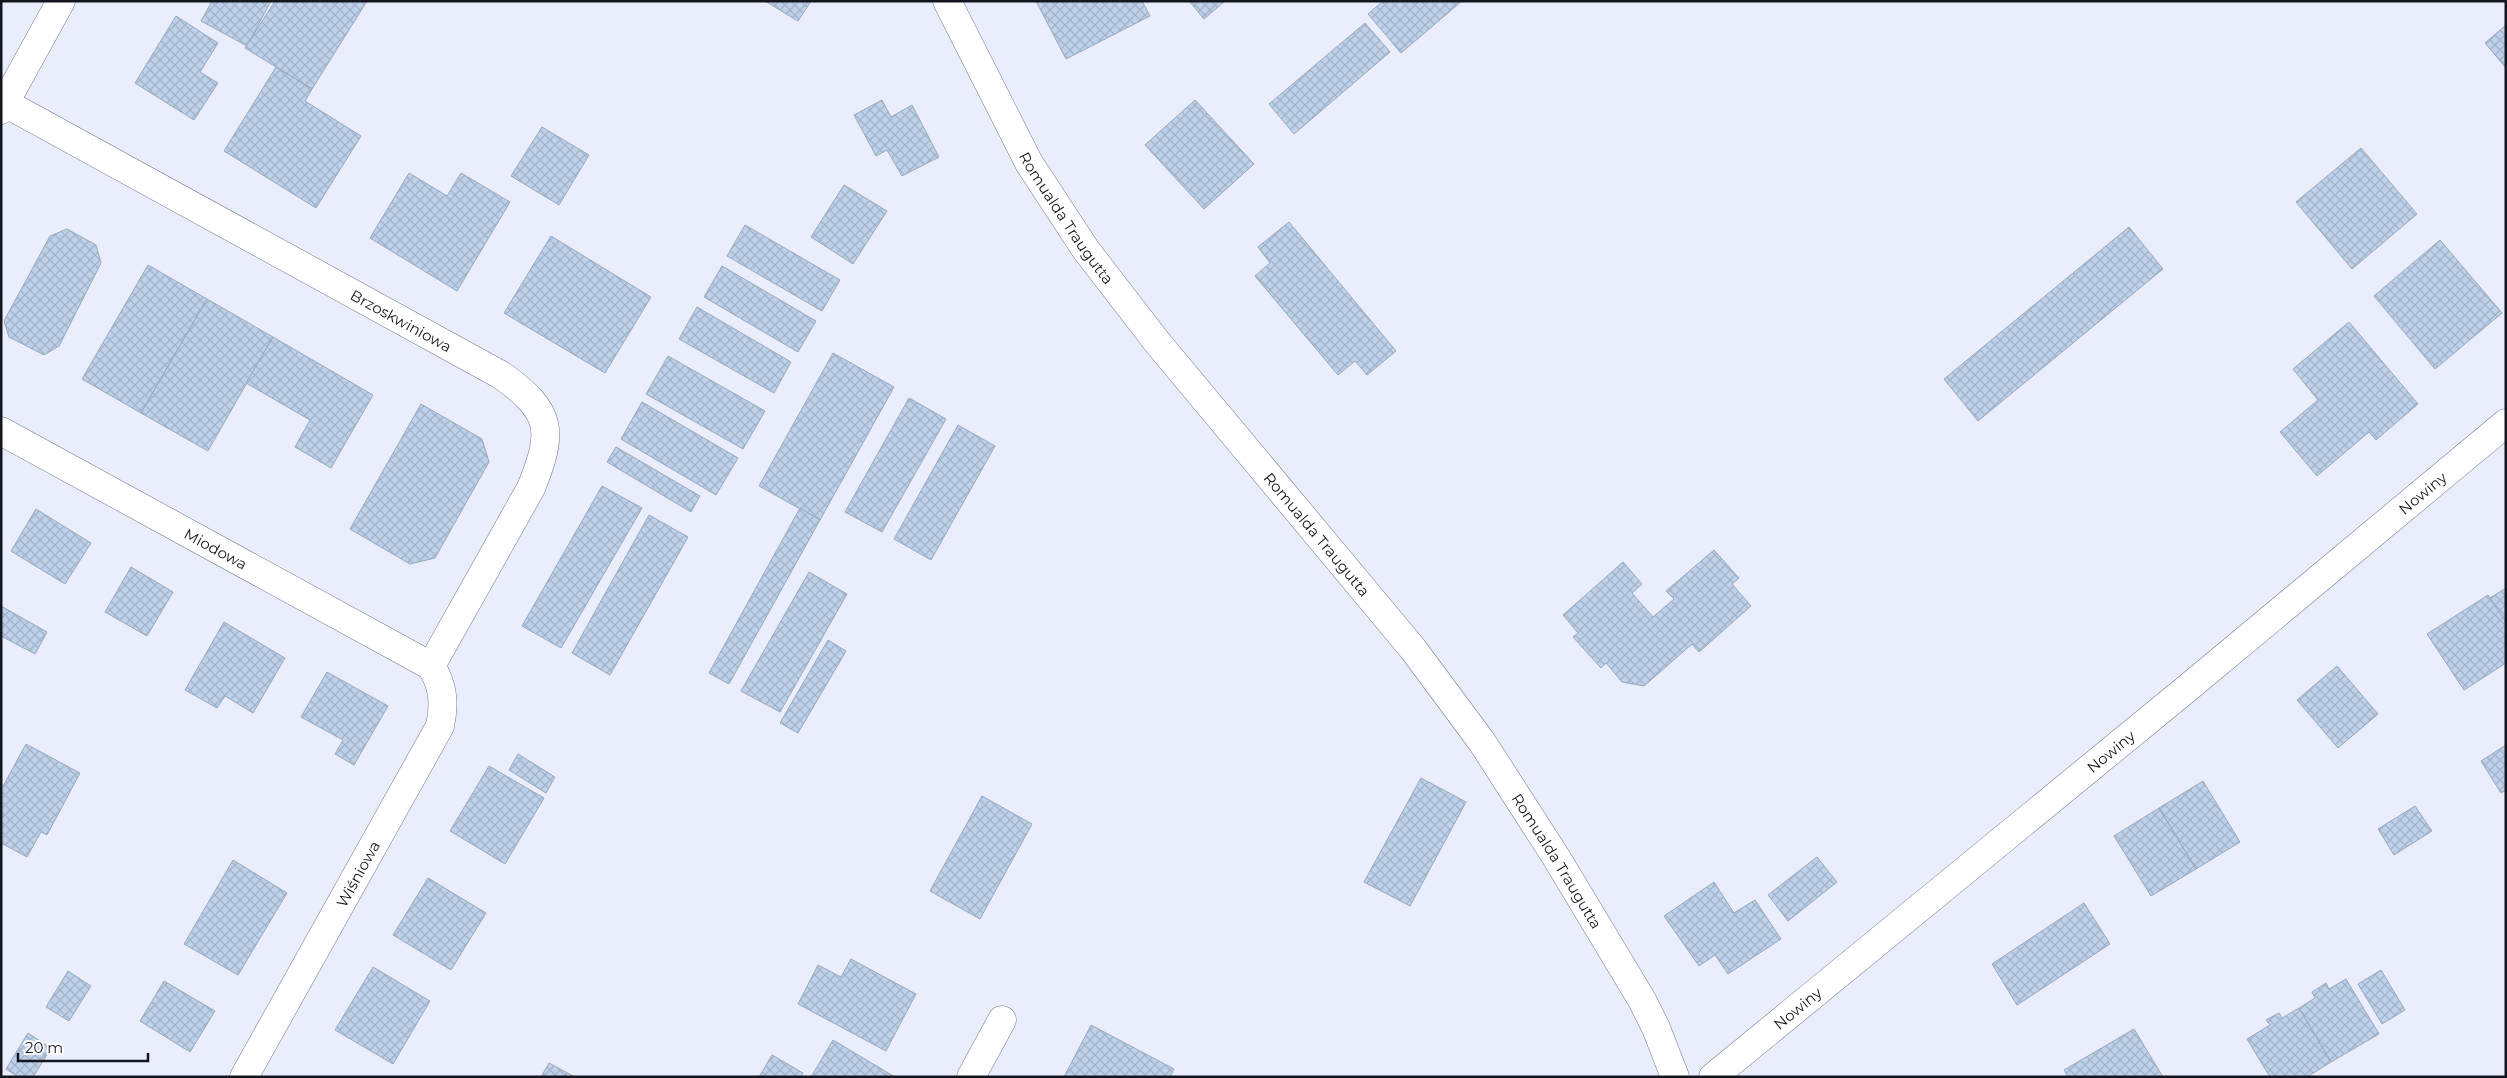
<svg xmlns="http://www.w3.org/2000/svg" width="2507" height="1078" viewBox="0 0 2507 1078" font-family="Montserrat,sans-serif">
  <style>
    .building { fill: url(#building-cross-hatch); stroke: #99a8bb }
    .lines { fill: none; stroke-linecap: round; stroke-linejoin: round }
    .minor-casing { stroke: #72788d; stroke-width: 29 }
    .minor { stroke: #fff; stroke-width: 28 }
    .labels { text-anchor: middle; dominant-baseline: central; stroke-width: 5; stroke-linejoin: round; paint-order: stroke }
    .street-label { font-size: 15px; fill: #14161f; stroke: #fff }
  </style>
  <defs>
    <pattern id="building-cross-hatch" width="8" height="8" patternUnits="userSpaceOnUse" patternTransform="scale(1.25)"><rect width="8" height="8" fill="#bdd1eb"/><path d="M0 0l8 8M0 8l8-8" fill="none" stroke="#a2b3c9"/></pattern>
  </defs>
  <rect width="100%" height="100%" fill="#eaeefc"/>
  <g class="building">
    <polygon points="212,1 271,1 247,46 201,21"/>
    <polygon points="275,1 367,1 312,89 245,48"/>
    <polygon points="765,1 811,1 798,21"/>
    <polygon points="1036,1 1142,1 1150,16 1066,59"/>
    <polygon points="1189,1 1225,1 1204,19"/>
    <polygon points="1383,1 1462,1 1401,53 1368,14"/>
    <polygon points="176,16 218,43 200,72 218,83 194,120 135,83"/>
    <polygon points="1365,23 1390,52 1294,134 1269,104"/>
    <polygon points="2506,25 2506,68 2485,43"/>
    <polygon points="276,67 312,89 305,101 361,136 316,208 224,151"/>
    <polygon points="882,100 891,117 912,105 939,157 902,176 887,150 876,156 854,115"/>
    <polygon points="1195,100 1254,164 1204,209 1145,145"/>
    <polygon points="542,127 589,155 559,205 511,176"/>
    <polygon points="2361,148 2417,214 2352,269 2296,202"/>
    <polygon points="409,173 447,196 461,173 510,202 457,291 370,238"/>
    <polygon points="844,185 887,211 853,264 811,237"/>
    <polygon points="1289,222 1396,351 1367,375 1355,361 1338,375 1255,276 1270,263 1258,247"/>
    <polygon points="745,225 840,280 822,311 727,256"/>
    <polygon points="2129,227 2163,269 1978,421 1944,379"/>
    <polygon points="67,229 96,245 101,263 59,346 44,355 9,337 4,321 50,236"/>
    <polygon points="551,236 651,297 605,373 504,313"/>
    <polygon points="2440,240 2502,313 2435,369 2374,296"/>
    <polygon points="148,265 207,299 141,413 82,379"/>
    <polygon points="722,266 816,321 798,352 704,297"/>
    <polygon points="207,299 273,337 208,451 141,413"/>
    <polygon points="697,307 791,362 774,393 679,339"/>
    <polygon points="2349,322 2418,404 2376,440 2369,432 2317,476 2280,432 2318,400 2293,369"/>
    <polygon points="273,337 373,395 331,468 295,447 310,420 246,383"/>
    <polygon points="833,353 894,387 820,520 759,486"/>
    <polygon points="668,356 765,411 743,449 646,394"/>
    <polygon points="909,398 946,419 882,532 845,512"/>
    <polygon points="642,402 738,458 716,495 621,439"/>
    <polygon points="421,404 482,439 489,462 435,558 410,564 350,529"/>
    <polygon points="958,425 995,446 931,560 894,539"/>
    <polygon points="616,447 700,496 691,512 607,462"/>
    <polygon points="602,486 642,508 561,648 522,626"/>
    <polygon points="800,508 820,520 729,684 709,673"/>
    <polygon points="36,509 91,543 65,584 11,551"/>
    <polygon points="649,515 688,537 610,675 572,653"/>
    <polygon points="1714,550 1739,578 1732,584 1751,606 1699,652 1692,644 1644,686 1622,682 1606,663 1601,668 1573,637 1578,633 1563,615 1623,562 1642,584 1632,593 1653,617 1674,599 1666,591"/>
    <polygon points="131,567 173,592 147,636 105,612"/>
    <polygon points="809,572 847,594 780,712 741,691"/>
    <polygon points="2506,588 2506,622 2490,598"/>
    <polygon points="2488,595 2506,622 2506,663 2464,690 2427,634"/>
    <polygon points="1,606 47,632 35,654 1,636"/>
    <polygon points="224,622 285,658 253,713 225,696 217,708 185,690"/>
    <polygon points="828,640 846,651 798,733 780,723"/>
    <polygon points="2337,666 2378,714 2338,748 2297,700"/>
    <polygon points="327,672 388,706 354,765 335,754 343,740 301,717"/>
    <polygon points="26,744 80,773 47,835 41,832 27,857 1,843 1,790"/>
    <polygon points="2506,745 2506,790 2501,793 2481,761"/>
    <polygon points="518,754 555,777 546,793 509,770"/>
    <polygon points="489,766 544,798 505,864 450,831"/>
    <polygon points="1421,778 1466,802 1410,906 1364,882"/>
    <polygon points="2203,781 2240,842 2196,869 2159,808"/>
    <polygon points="982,796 1032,824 980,919 930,891"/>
    <polygon points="2415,806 2432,831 2394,855 2378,829"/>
    <polygon points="2159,808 2196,869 2151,896 2114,836"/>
    <polygon points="1817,857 1837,882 1788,921 1768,895"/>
    <polygon points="233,860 287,893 238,975 184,944"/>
    <polygon points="428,878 486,913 451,970 393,935"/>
    <polygon points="1714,882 1734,913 1755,900 1781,939 1728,974 1715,955 1699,966 1664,916"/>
    <polygon points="2084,903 2110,944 2017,1005 1992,964"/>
    <polygon points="851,959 916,994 886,1051 798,1004 818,965 841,977"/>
    <polygon points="373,967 430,1001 393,1064 335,1030"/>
    <polygon points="2381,970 2405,1010 2382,1024 2358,984"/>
    <polygon points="68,971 91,986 69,1021 46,1007"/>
    <polygon points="2346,979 2379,1034 2331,1062 2299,1008 2315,998 2312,992 2326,983 2329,989"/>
    <polygon points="164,981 215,1011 190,1052 140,1021"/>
    <polygon points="2299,1008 2331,1062 2307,1077 2270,1077 2247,1039 2270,1025 2266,1020 2279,1013 2282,1018"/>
    <polygon points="1091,1025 1174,1069 1170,1077 1064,1077"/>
    <polygon points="2134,1029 2163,1077 2068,1077 2064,1070"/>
    <polygon points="28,1033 51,1048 33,1077 18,1077 6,1069"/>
    <polygon points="833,1040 895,1077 811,1077"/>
    <polygon points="772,1055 803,1073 801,1077 759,1077"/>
    <polygon points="549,1063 575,1077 541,1077"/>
  </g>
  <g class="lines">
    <g class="minor-casing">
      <g id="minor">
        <path id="s1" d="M947 1 1029 163 1086 250 1157 342 1413 649 1482 742 1556 857 1642 1000 1656 1028 1675 1077"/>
        <path id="s2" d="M5 103 501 375C553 412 554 431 531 488L431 666"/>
        <polyline points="1,110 61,1"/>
        <path id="s3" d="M1 431 431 666C443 685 445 703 440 726L244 1077"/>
        <polyline points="971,1077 1002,1020"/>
        <path id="s4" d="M1713 1077 2190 686 2506 423"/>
      </g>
    </g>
    <use href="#minor" class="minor"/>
  </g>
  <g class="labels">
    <g class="street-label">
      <text stroke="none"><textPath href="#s1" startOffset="248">Romualda Traugutta</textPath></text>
      <text stroke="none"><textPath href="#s2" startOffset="452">Brzoskwiniowa</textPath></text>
      <text stroke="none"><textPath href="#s4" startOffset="919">Nowiny</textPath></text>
      <text stroke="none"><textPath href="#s1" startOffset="652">Romualda Traugutta</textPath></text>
      <text stroke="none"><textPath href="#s3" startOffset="245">Miodowa</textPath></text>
      <text stroke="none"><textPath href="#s4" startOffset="514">Nowiny</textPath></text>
      <text stroke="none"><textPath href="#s1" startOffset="1058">Romualda Traugutta</textPath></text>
      <text transform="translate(358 874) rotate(-61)">Wiśniowa</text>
      <text stroke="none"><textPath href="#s4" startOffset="109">Nowiny</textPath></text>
    </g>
  </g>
  <rect width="2507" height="1078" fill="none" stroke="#14161f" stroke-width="5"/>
  <path d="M18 1053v8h130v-8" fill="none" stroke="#14161f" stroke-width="2.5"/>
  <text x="25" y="1053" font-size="15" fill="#14161f" stroke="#ffffff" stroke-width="4" paint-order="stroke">20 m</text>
</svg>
